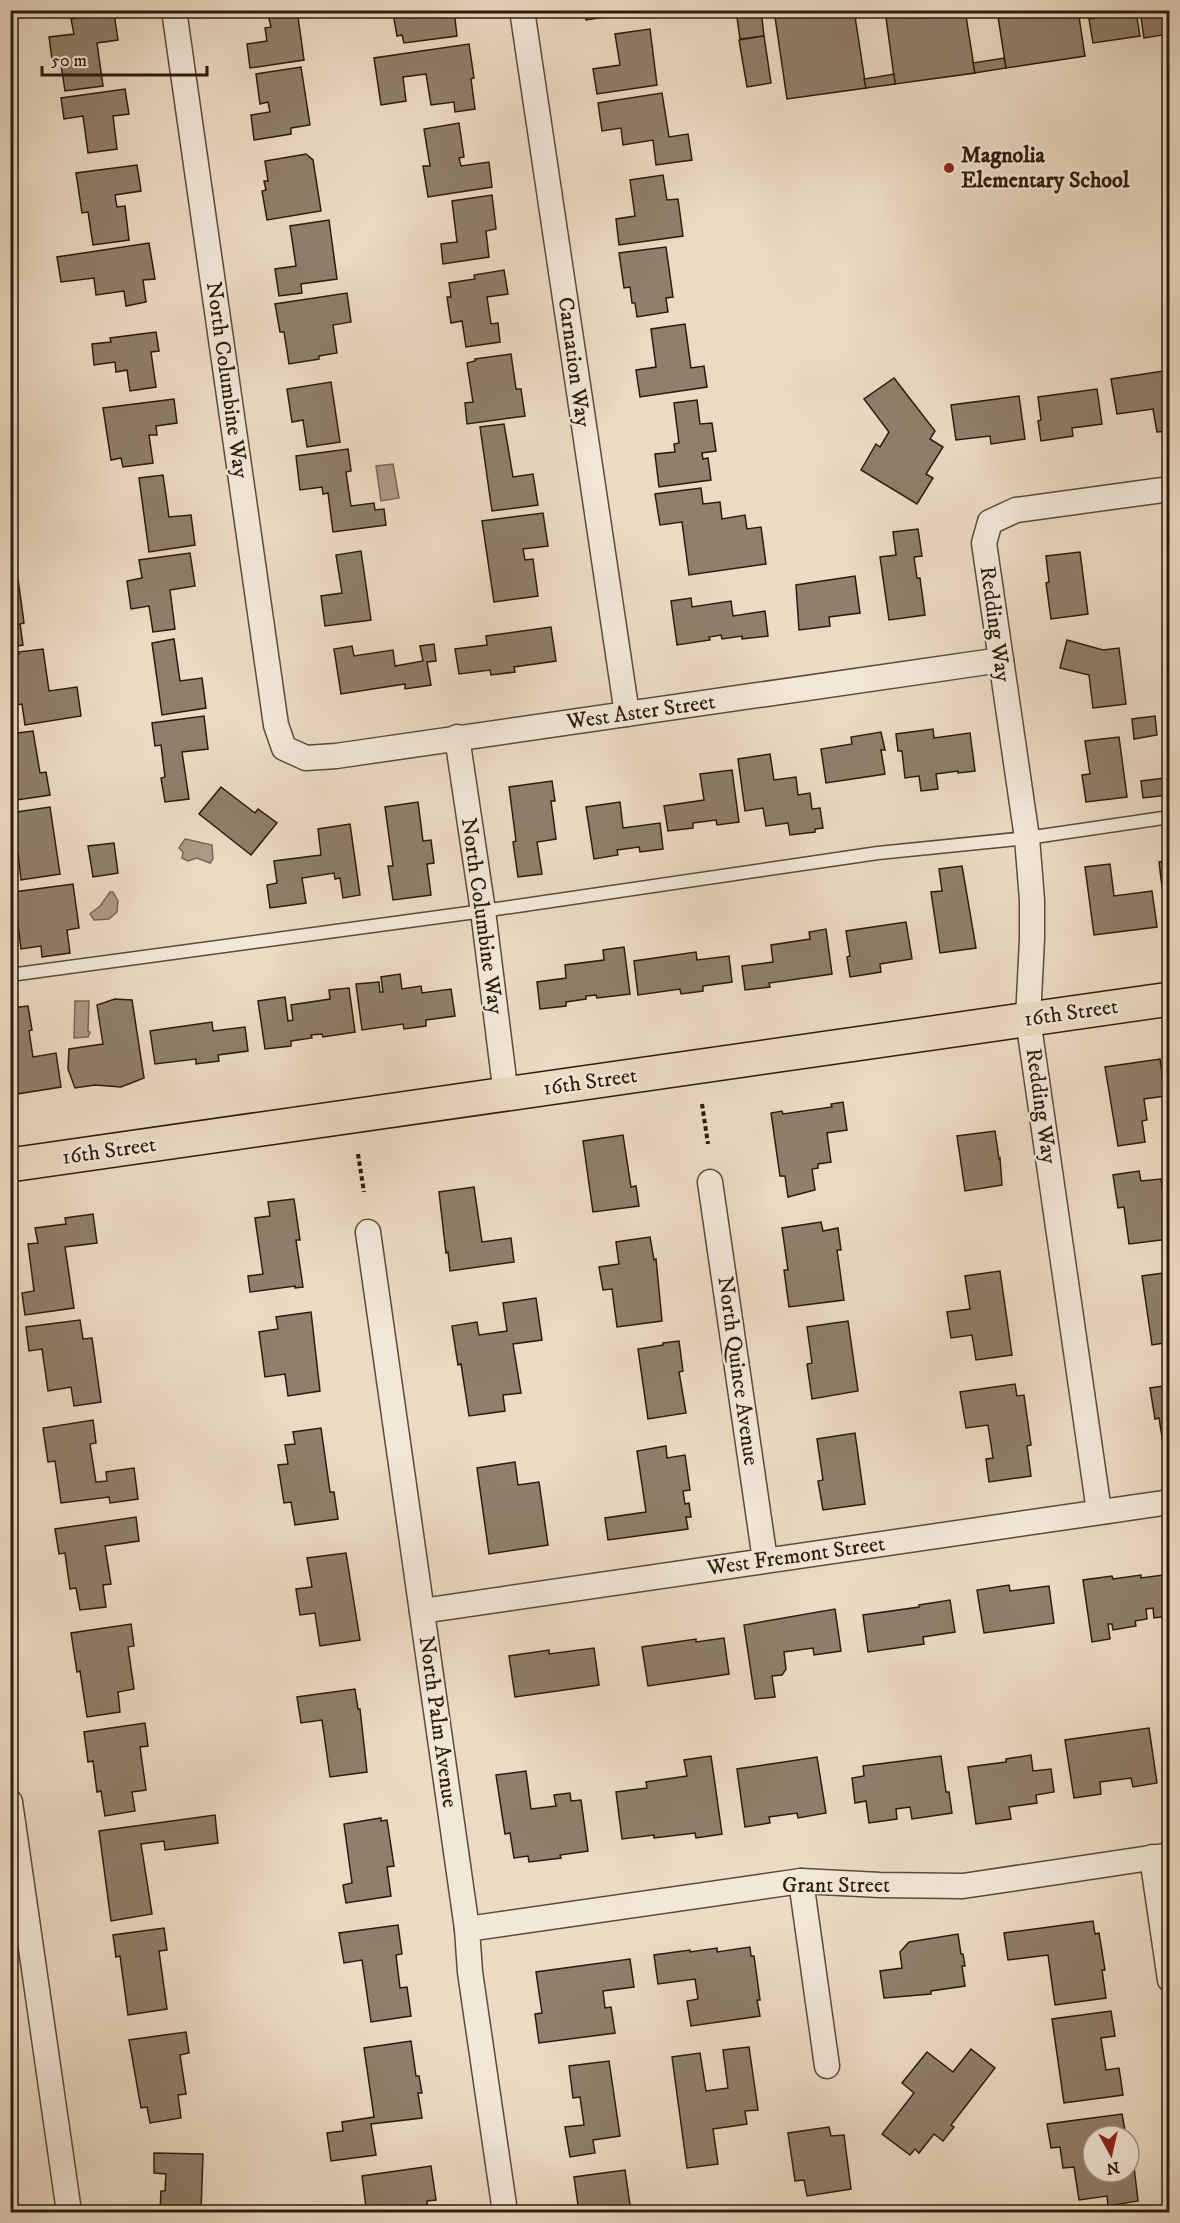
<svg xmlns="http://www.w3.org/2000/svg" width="1180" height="2223" viewBox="0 0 1180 2223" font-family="'IM FELL DW Pica',serif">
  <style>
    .water { fill: #aa9a85; stroke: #776854; stroke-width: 1.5 }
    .building { fill: #8f7f6b; stroke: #2b1c0a; stroke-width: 1.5 }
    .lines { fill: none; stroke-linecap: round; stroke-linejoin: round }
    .service-casing { stroke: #5b4c38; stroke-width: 15 }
    .minor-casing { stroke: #5b4c38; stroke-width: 27 }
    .primary-casing { stroke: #2b1c0a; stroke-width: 36 }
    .path { stroke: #2b1c0a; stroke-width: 4; stroke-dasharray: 4.5 3; stroke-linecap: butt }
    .service { stroke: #f2e8d9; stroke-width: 12 }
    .minor { stroke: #f2e8d9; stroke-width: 24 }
    .primary { stroke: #ebdbc4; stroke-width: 33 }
    .poi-dot { fill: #8f2418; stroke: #f2e8d9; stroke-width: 2 }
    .labels { text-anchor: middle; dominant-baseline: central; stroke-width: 4.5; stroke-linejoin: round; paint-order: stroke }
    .poi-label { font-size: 22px; font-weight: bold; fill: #2b1c0a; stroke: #f2e8d9; text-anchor: start }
    .street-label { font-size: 22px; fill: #2b1c0a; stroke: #f2e8d9 }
  </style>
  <rect width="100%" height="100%" fill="#ebdbc4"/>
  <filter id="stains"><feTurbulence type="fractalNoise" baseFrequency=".00333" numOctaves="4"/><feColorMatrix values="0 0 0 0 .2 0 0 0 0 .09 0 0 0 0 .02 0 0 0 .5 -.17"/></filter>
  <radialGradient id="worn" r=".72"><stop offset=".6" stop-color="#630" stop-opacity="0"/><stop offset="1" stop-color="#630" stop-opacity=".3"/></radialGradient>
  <g class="water">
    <polygon points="393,464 399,498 381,501 376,466"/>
    <polygon points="185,839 212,845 213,859 210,863 197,858 188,861 182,858 183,852 179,848"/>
    <polygon points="110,892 113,892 118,901 117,912 109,919 94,920 90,914 100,906"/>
    <polygon points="75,1001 89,1001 88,1031 90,1032 88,1037 74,1038"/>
  </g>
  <g class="building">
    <polygon points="267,10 297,10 304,60 250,68 247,44 267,41 265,28 271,27"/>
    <polygon points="399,10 454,10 457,36 404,43 402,35 397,36 393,13"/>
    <polygon points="585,10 638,10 639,12 586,20"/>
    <polygon points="736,10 761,10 764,36 740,39"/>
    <polygon points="774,10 854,10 866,88 787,99"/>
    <polygon points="885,10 965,10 975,73 895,84"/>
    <polygon points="997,10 1078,10 1085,56 1006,68"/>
    <polygon points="1088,10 1128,10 1089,16"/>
    <polygon points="1140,10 1165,10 1169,34 1144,38"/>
    <polygon points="1136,12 1140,36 1093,43 1089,19"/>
    <polygon points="114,13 118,40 97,43 103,86 65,91 60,58 52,59 49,37 74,34 71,19"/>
    <polygon points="650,29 657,85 597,94 593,69 620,65 615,34"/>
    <polygon points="764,36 771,83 747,87 739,40"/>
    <polygon points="469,44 474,78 471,79 475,109 455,112 454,102 431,105 426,74 403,77 406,101 381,105 374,58"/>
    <polygon points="1004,58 1006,68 975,73 973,63"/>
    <polygon points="301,67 310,125 291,128 291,134 254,140 251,115 270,112 268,102 260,104 256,74"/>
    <polygon points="894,74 895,84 866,88 864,79"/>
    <polygon points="125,89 129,114 113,116 117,149 88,153 83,116 64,119 61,98"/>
    <polygon points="662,93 669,137 688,134 692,160 656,165 653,140 623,145 621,128 602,131 598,103"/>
    <polygon points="459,123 464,157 459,158 461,166 489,162 492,187 428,197 423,166 430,166 424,129"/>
    <polygon points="306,154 313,160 321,211 267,220 262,191 266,190 264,181 268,181 265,161"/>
    <polygon points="137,165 141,191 115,195 117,207 125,206 129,240 93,245 88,212 82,213 76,173"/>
    <polygon points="663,175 667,200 678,199 683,236 619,245 616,219 635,216 630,180"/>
    <polygon points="492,195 496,229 486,231 489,257 443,264 441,244 457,242 452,201"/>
    <polygon points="329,220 337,279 301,284 302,293 279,296 275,269 296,266 290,226"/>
    <polygon points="149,243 155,279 143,280 146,302 126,306 124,291 96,295 94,278 61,282 57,257"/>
    <polygon points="666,247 673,297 666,298 668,312 637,317 635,303 632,303 630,287 624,288 619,253"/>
    <polygon points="504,270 508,294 487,297 491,324 498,323 500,342 466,347 462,321 451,323 447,297 451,297 449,283 475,279 474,275"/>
    <polygon points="347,293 351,322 333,325 337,353 319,356 319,359 289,364 284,332 280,332 275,304"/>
    <polygon points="685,324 691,368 704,366 707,387 640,397 636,370 656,367 651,329"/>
    <polygon points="156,332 159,351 151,352 156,387 130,391 127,370 116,372 115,362 94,365 92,344 111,342 110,338"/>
    <polygon points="511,354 516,389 521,389 525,416 467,424 465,403 473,402 467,363 475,361 475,359"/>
    <polygon points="1170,370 1170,431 1157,432 1153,409 1117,414 1111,379"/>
    <polygon points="894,378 935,431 930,439 943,447 926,474 933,478 917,504 861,470 876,444 880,447 889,432 864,399"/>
    <polygon points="331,382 340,442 307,447 303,420 292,422 287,389"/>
    <polygon points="1097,389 1102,424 1072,428 1073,436 1041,441 1038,421 1041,420 1038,397"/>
    <polygon points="1019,396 1025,439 991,444 990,436 956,440 951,405"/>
    <polygon points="174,399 177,423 156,426 157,435 149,435 153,463 123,467 121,458 111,460 103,408"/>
    <polygon points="697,400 700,424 712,423 716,451 702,453 703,459 708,458 711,480 659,487 655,454 675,452 674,444 679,443 674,403"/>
    <polygon points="504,424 513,477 533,474 538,505 492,511 480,427"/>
    <polygon points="348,449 351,471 346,472 351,506 374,503 375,510 384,509 386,525 333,532 328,493 323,494 322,487 300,490 296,456"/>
    <polygon points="163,475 169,517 191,515 195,545 149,552 139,478"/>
    <polygon points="701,488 703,504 720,502 722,519 745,515 747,529 761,527 766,564 689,575 682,522 660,525 655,494"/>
    <polygon points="543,513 548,546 523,549 525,560 533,559 538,596 494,602 482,521"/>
    <polygon points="918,529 922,556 914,557 917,578 920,578 925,615 889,620 880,557 896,555 893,532"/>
    <polygon points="361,551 371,620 325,626 321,596 342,593 336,555"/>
    <polygon points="1080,552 1088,614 1051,619 1046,583 1049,582 1046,556"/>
    <polygon points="190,553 195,586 170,590 175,629 153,632 149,606 131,609 127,581 142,578 139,560"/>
    <polygon points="855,576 860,613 829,617 830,626 799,630 796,585"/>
    <polygon points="18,579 24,623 20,624 23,645 10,647 10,580"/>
    <polygon points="691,598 692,607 731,601 733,616 765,611 768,636 742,639 742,636 722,639 721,635 709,637 710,640 677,645 671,601"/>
    <polygon points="551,627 556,661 514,667 515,672 491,675 490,670 459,674 455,649 487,645 486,636"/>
    <polygon points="174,639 180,681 202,678 206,708 162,715 152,643"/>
    <polygon points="1067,640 1103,650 1119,648 1126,704 1093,708 1089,675 1060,668"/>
    <polygon points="434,644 436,661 427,662 431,685 405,689 405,684 341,694 334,649 352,646 354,656 393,650 395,666 423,661 420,646"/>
    <polygon points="43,649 49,691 77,687 81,716 25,725 22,704 10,706 10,655 19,654 18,652"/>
    <polygon points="204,716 208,749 182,752 189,799 165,802 161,778 165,777 161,745 155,746 152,723"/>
    <polygon points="1155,716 1157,735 1134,739 1132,719"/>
    <polygon points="933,729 934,738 970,733 975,771 958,773 958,771 936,774 938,789 921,791 919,776 905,778 902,751 898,751 896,734"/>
    <polygon points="33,731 40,773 46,772 50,795 10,801 10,734"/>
    <polygon points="881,732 885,750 881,750 885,774 826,783 821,749 852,744 851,737"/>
    <polygon points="1119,737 1127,797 1086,802 1082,775 1090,774 1085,741"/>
    <polygon points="770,754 774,780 796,777 798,795 810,793 812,809 820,808 823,828 815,829 815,832 790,835 788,823 766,826 763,808 745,811 738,759"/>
    <polygon points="732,770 739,822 717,825 716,820 693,823 693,828 668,831 664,806 704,800 700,774"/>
    <polygon points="1165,778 1167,795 1143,798 1141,781"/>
    <polygon points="552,781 555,801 551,801 556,839 537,842 542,874 518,877 513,842 516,841 509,787"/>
    <polygon points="221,787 255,813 258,809 277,823 251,855 199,814"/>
    <polygon points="418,802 423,841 431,840 434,863 427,864 431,895 393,900 388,866 393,866 385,807"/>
    <polygon points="620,802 623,828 660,823 663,849 640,852 639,847 617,850 618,855 594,859 586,807"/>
    <polygon points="50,807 60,874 21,880 18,853 10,854 10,813"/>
    <polygon points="350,824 360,895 343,898 340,878 335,879 334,873 302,878 306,903 270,908 267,885 277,883 274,861 321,855 318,829"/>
    <polygon points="114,843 118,873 93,877 88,846"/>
    <polygon points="1170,861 1170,886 1162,887 1159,862"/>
    <polygon points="1110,864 1114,896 1152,891 1157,927 1094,935 1085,867"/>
    <polygon points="962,866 976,948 940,953 931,892 942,891 939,869"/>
    <polygon points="73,884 79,928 67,930 70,953 42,957 41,946 21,949 14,892"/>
    <polygon points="906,922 912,959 880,964 881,972 850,977 847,957 850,956 846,931"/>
    <polygon points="826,929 832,974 769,983 770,987 745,990 742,966 773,962 771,945 810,939 809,932"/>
    <polygon points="624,947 630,994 597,998 596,995 586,996 586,999 566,1002 566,1006 540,1009 537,982 566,978 565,965 604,960 603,950"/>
    <polygon points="696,952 697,960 729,956 732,982 703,986 703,991 681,994 680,989 638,995 634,961"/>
    <polygon points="400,974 402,989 421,986 422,993 451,989 455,1016 426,1020 426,1026 404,1029 403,1024 362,1030 356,984 379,982 380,992 383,992 381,977"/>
    <polygon points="349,988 355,1032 323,1037 322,1034 311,1035 312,1038 291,1041 291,1046 265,1049 258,1001 285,997 288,1021 293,1020 291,1005 330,999 329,990"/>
    <polygon points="115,999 132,1000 144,1078 121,1087 95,1085 75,1088 68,1069 69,1049 103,1044 97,1005"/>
    <polygon points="28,1006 32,1030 29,1031 33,1057 56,1053 61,1087 10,1095 10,1008"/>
    <polygon points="212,1022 213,1031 245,1027 248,1051 218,1055 219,1061 196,1064 196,1059 155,1064 150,1031"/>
    <polygon points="1160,1059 1165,1096 1144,1099 1147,1120 1142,1121 1145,1142 1118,1146 1105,1067"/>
    <polygon points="843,1102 847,1130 827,1133 831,1162 818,1164 818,1168 812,1169 815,1190 788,1197 785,1176 780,1176 771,1113 782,1111 783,1114 832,1107 831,1104"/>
    <polygon points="995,1131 999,1159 1000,1158 1002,1185 965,1191 957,1136"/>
    <polygon points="623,1135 631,1187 636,1186 639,1206 593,1212 583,1141"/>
    <polygon points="1139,1171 1141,1181 1161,1179 1169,1239 1129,1244 1124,1207 1118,1208 1113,1175"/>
    <polygon points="474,1187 482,1242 511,1238 514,1262 450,1271 448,1252 446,1253 439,1192"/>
    <polygon points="294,1199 300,1240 296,1240 303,1287 295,1288 295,1286 250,1292 248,1276 263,1274 255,1218 270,1216 268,1202"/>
    <polygon points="93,1214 97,1243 65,1247 74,1308 25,1315 22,1293 34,1291 28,1244 38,1243 35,1228 66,1224 65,1218"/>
    <polygon points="821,1222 823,1231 838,1228 841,1250 837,1250 844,1300 789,1307 784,1270 788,1270 782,1228"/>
    <polygon points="650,1237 654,1260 656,1259 662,1321 617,1327 612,1289 603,1290 599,1267 619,1264 616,1242"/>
    <polygon points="1000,1271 1012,1355 976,1360 972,1335 951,1338 947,1312 970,1309 965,1276"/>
    <polygon points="1170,1272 1170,1342 1152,1345 1142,1276"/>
    <polygon points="536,1298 542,1340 513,1344 521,1393 503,1395 505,1411 469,1416 461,1364 458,1365 452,1326 477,1322 479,1335 507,1331 503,1303"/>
    <polygon points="311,1312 320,1391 288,1396 285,1374 265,1377 259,1332 278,1329 276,1317"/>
    <polygon points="80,1320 83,1339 92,1338 101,1402 74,1406 71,1387 48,1391 42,1349 29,1351 26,1327"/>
    <polygon points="848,1321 858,1391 812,1399 807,1364 812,1363 807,1327"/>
    <polygon points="679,1341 683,1371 679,1372 686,1413 648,1419 638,1349 663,1345 663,1343"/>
    <polygon points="1015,1384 1017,1396 1024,1395 1031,1445 1027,1446 1031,1476 989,1482 986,1459 993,1458 988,1425 966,1428 960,1392"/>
    <polygon points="1170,1385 1170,1455 1165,1456 1159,1418 1155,1419 1150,1388"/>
    <polygon points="93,1420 96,1443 90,1444 96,1482 107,1481 106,1472 134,1468 138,1499 110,1503 109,1497 61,1503 55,1461 48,1462 43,1428"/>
    <polygon points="321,1428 330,1492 334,1492 338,1519 295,1525 291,1502 284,1503 278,1465 288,1464 285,1445 295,1444 293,1432"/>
    <polygon points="855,1433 865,1504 823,1510 818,1481 823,1480 817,1439"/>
    <polygon points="666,1446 667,1458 685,1455 690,1490 683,1491 685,1504 689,1503 691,1517 686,1517 688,1529 608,1540 605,1518 646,1512 637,1451"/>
    <polygon points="515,1462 518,1485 539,1482 548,1545 489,1554 477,1468"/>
    <polygon points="136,1517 139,1541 105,1546 111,1584 103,1585 106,1607 80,1610 76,1588 70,1589 65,1553 59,1554 55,1529"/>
    <polygon points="346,1553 360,1640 320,1646 315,1613 300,1615 296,1589 312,1587 307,1558"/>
    <polygon points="1141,1575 1141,1578 1163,1575 1168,1616 1154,1618 1153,1608 1146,1609 1147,1619 1135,1621 1136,1626 1113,1630 1112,1624 1108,1624 1110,1639 1092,1642 1083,1580 1112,1576 1113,1579"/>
    <polygon points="1009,1585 1010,1591 1049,1586 1054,1623 984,1633 977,1590"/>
    <polygon points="950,1600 955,1632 923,1637 924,1644 868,1652 863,1615 919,1607 919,1605"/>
    <polygon points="835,1609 841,1651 814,1655 813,1648 784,1652 786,1669 782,1675 772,1676 775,1697 755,1699 744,1625"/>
    <polygon points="131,1624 134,1646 128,1647 134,1689 118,1692 120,1712 87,1717 80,1671 77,1672 71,1633"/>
    <polygon points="724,1638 729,1674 648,1686 642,1647 696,1639 696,1642"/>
    <polygon points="594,1648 599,1685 515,1697 509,1656 549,1650 549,1654"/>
    <polygon points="355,1689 358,1709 360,1709 367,1772 330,1777 322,1720 301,1723 297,1697"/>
    <polygon points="145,1723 148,1746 140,1747 146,1790 132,1792 135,1811 105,1816 101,1791 97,1792 93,1761 88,1762 84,1732"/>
    <polygon points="1149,1728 1157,1783 1133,1787 1131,1778 1100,1782 1101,1794 1074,1798 1065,1740"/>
    <polygon points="1031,1755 1033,1771 1051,1769 1054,1792 1036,1795 1037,1803 1009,1807 1011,1819 976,1824 968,1767 1006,1762 1006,1759"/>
    <polygon points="711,1756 722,1834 696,1838 695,1833 654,1838 654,1835 622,1839 616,1792 647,1788 646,1782 687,1776 684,1760"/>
    <polygon points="941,1756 946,1792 949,1792 952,1813 912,1819 910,1807 896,1809 897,1819 869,1823 866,1801 855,1803 852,1778 864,1776 863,1766"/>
    <polygon points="817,1757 826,1813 798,1818 797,1813 769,1817 770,1823 745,1827 737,1769"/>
    <polygon points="526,1771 531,1809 556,1806 554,1795 570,1793 571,1801 581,1800 588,1851 560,1855 561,1858 529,1862 528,1856 514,1858 510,1833 505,1834 496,1775"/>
    <polygon points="215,1815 218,1843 165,1850 164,1841 141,1844 152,1914 111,1921 99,1831"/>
    <polygon points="381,1818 381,1821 387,1820 394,1866 387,1867 391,1896 346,1903 343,1885 352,1883 344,1824"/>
    <polygon points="1093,1921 1095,1934 1099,1933 1105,1970 1102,1970 1106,1998 1055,2005 1048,1955 1008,1960 1004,1933"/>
    <polygon points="398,1925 402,1954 396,1955 400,1988 407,1987 411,2016 371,2022 362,1960 344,1963 339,1933"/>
    <polygon points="164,1928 167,1950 159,1951 167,2009 128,2015 120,1956 116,1957 113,1935"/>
    <polygon points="958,1934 961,1954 963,1954 965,1966 962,1966 965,1986 931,1991 931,1994 884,1998 880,1971 902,1968 900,1952 909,1942"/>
    <polygon points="750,1947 751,1956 754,1956 760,2000 757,2000 760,2016 691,2026 687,2001 698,1999 695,1979 658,1984 654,1955 690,1950 690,1952 717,1948 717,1952"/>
    <polygon points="630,1959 634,1987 603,1991 605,2008 611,2007 615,2033 539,2043 535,2014 542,2013 536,1972"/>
    <polygon points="1111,2011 1115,2036 1101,2038 1106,2070 1119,2068 1123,2095 1064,2103 1052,2019"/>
    <polygon points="186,2032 189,2053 180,2055 186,2094 178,2095 181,2118 150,2123 147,2107 141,2108 129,2040"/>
    <polygon points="411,2041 416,2076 419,2076 422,2093 418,2093 422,2118 371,2124 376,2155 331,2161 327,2133 343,2131 342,2122 374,2117 364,2048"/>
    <polygon points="749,2047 758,2110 745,2111 747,2124 713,2129 718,2164 687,2168 672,2057 700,2053 706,2091 728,2088 723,2050"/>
    <polygon points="971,2049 995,2068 951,2125 954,2127 943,2141 934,2134 919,2153 915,2149 910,2155 882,2134 914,2093 902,2083 927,2052 953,2072"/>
    <polygon points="609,2061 620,2136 593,2140 595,2153 570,2157 565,2127 584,2125 580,2097 573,2098 569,2066"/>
    <polygon points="1122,2114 1126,2136 1093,2136 1093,2172 1129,2172 1129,2160 1130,2167 1134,2167 1138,2201 1108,2206 1107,2196 1079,2200 1074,2167 1063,2168 1060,2147 1051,2148 1047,2124"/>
    <polygon points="829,2127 831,2136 844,2135 851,2189 807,2196 804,2180 795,2181 788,2133"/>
    <polygon points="154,2153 203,2154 201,2212 160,2211 161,2191 165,2191 166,2174 154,2173"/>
    <polygon points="431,2166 436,2200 427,2201 428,2212 381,2212 380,2205 366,2207 362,2176"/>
    <polygon points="625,2170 631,2212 579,2212 574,2177"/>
  </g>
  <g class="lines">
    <g class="service-casing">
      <polyline id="service" points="10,975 483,911 878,853 1027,838 1170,817"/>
    </g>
    <g class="minor-casing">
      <g id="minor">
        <polyline points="174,10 276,725 284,748 306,758 336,756 1001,660"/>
        <polyline points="522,10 627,714"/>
        <polyline points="457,737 483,911 506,1095"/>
        <polyline points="710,1182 765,1560"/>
        <polyline points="368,1232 467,1929 470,1972 505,2212"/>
        <polyline points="1099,1511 1028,1019 1032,939 1032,900 1027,838 984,543 990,522 1016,510 1170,489"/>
        <polyline points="422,1611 1170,1502"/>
        <polyline points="10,1802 69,2212"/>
        <polyline points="1152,1857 1170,1980"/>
        <polyline points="801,1881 827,2066"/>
        <polyline points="467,1929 801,1881 880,1885 963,1886 1170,1855"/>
      </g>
    </g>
    <g class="primary-casing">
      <polyline id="primary" points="10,1165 1170,999"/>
    </g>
    <g class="path">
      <polyline points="702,1104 708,1144"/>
      <polyline points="358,1154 364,1192"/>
    </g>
    <use href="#service" class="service"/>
    <use href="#minor" class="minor"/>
    <use href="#primary" class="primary"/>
  </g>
  <circle class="poi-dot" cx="949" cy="168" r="6"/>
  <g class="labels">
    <g class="poi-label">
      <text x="961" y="155">Magnolia<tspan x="961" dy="25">Elementary School</tspan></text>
    </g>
    <g class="street-label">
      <text transform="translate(574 362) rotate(82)">Carnation Way</text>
      <text transform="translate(227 380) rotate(82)">North Columbine Way</text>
      <text transform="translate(995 624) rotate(82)">Redding Way</text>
      <text transform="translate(641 712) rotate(-8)">West Aster Street</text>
      <text transform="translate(482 916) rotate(82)">North Columbine Way</text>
      <text transform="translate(1071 1013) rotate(-8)">16th Street</text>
      <text transform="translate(590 1082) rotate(-8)">16th Street</text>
      <text transform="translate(1041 1106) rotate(82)">Redding Way</text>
      <text transform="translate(109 1151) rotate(-8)">16th Street</text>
      <text transform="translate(738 1371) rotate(82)">North Quince Avenue</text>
      <text transform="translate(796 1556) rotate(-8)">West Fremont Street</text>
      <text transform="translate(438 1722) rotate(82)">North Palm Avenue</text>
      <text x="836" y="1885">Grant Street</text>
    </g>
  </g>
  <rect width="1180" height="2223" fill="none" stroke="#ebdbc4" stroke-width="36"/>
  <rect x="12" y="12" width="1156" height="2199" fill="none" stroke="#2b1c0a" stroke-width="3"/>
  <rect x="18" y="18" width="1144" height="2187" fill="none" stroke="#2b1c0a" stroke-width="1.5"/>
  <g transform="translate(1111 2154) rotate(172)"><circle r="28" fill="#f2e8d9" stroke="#a29686" stroke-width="1.5"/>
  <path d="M0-4.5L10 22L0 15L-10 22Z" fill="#8f2418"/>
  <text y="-9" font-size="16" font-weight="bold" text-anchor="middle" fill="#2b1c0a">N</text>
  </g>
  <path d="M42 66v9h165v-9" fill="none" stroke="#2b1c0a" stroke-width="3"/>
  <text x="51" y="66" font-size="18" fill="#2b1c0a" stroke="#f2e8d9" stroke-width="4.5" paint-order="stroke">50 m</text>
  <rect width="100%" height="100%" filter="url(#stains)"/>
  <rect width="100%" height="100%" fill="url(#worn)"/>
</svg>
